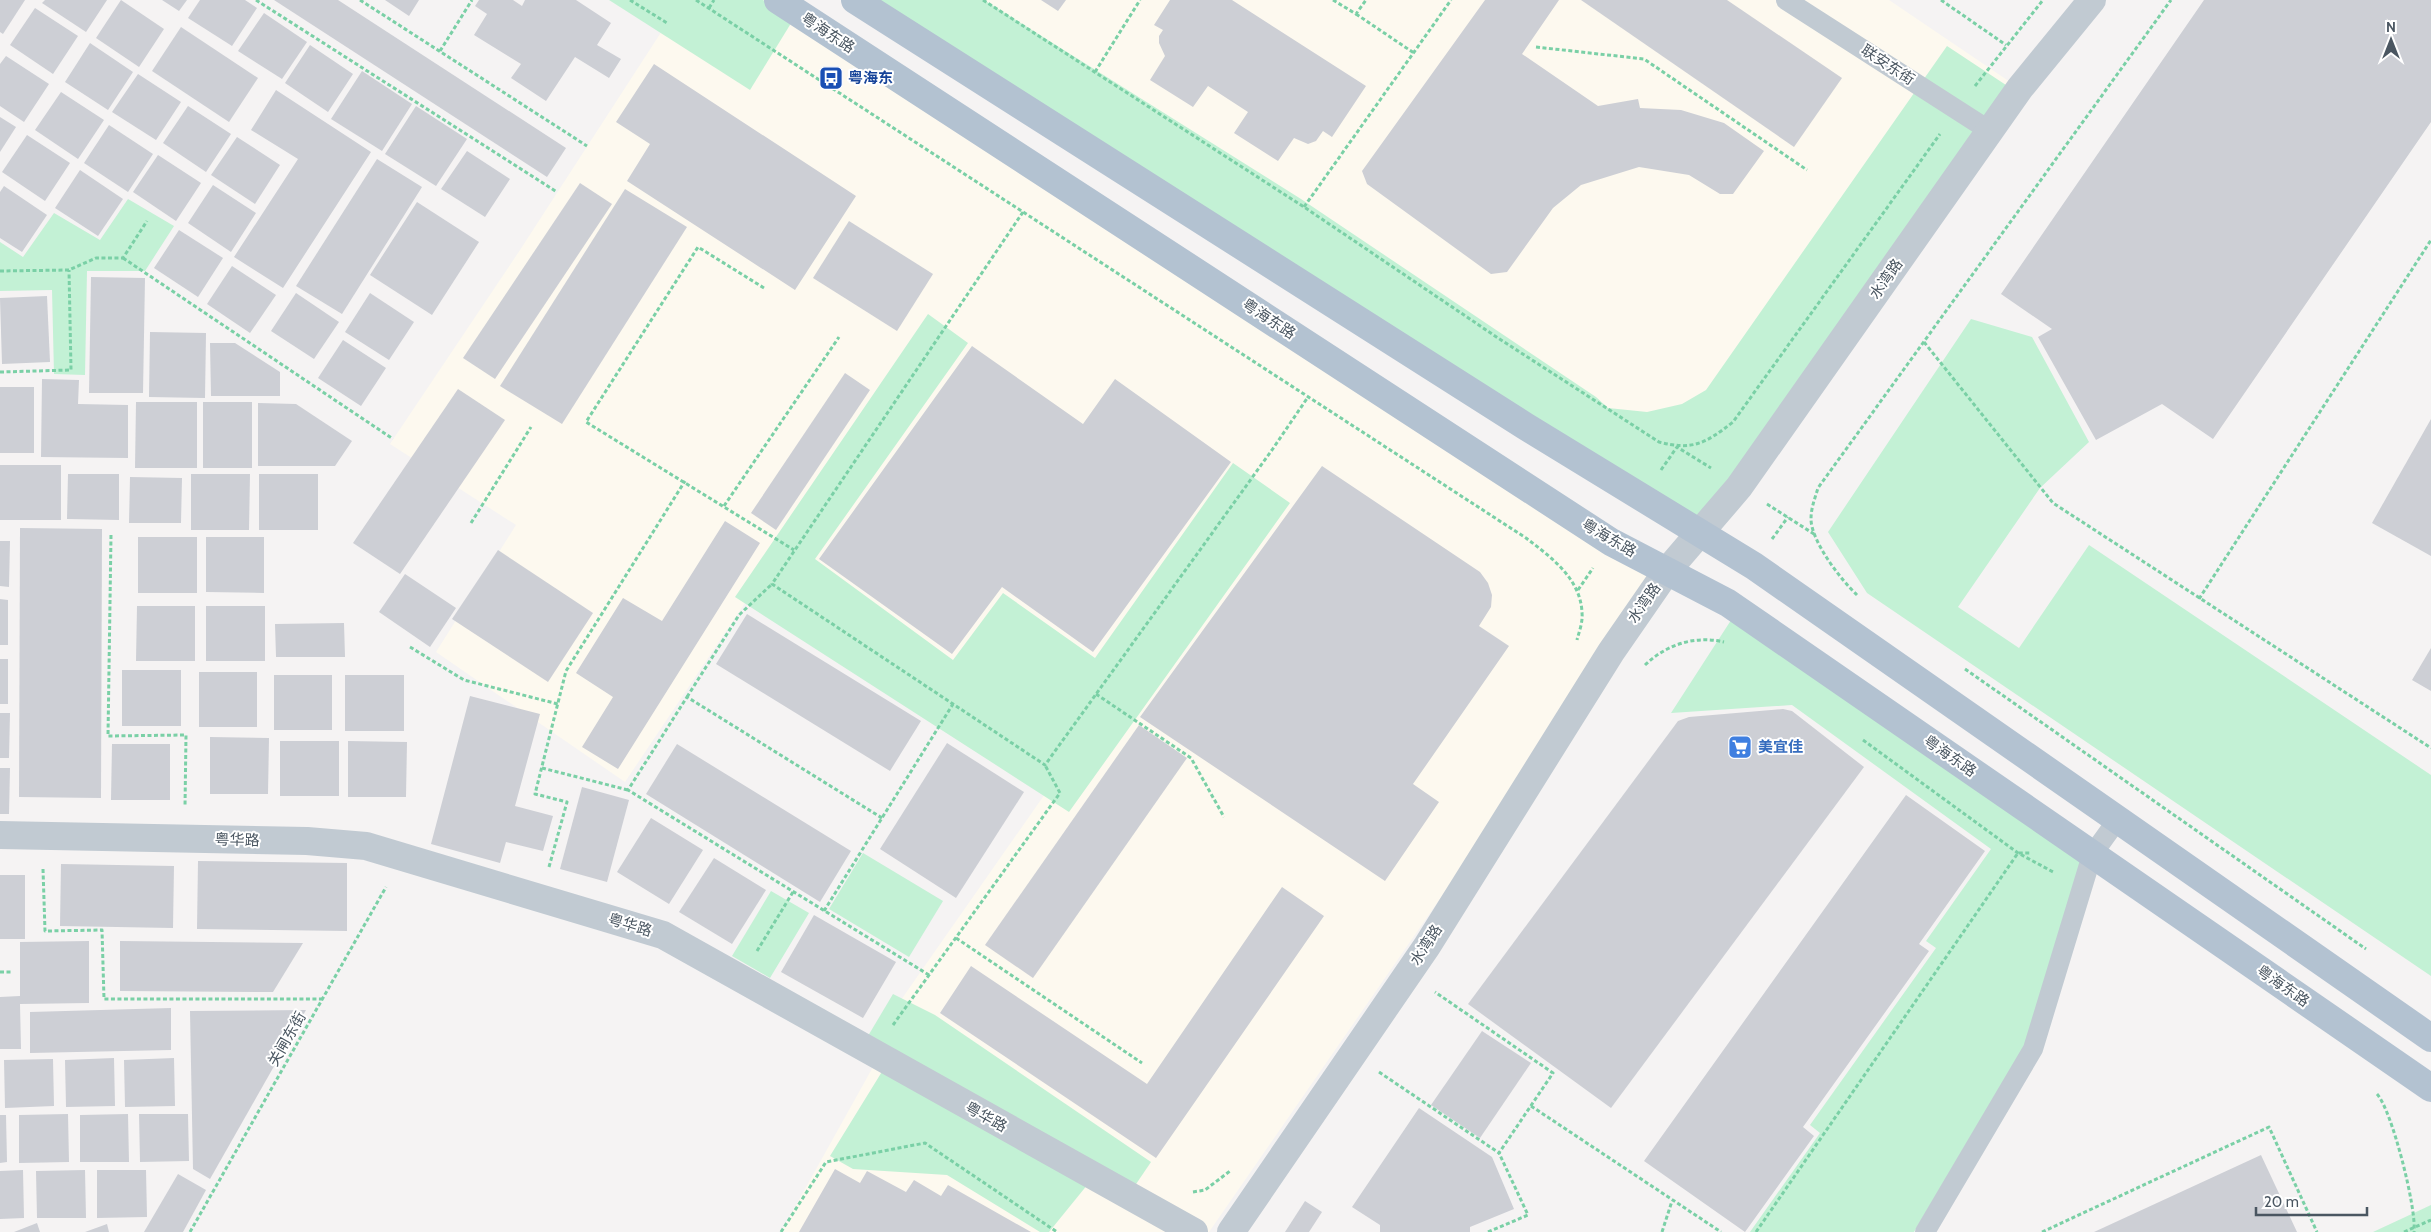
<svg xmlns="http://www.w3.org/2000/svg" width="2431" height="1232" viewBox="0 0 2431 1232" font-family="Cabin,'Noto Sans SC',sans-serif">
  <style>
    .commercial { fill: #fdf9ef }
    .green { fill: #c3f1d5 }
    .building { fill: #cdcfd5 }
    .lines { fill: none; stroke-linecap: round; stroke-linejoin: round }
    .path { stroke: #7ad0a6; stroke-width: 3; stroke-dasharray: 4 2.5; stroke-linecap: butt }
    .service { stroke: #c1cad2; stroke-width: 20 }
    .minor { stroke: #c1cad2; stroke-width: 28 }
    .tertiary { stroke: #c1cad2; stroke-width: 28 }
    .primary { stroke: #b3c2d1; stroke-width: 28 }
    .labels { text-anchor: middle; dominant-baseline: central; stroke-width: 4; stroke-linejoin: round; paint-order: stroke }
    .street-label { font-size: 15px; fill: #4a5661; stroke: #fff }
    .transit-label { font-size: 15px; font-weight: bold; fill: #164399; stroke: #fff; text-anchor: start }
    .shop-label { font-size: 15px; font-weight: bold; fill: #366cbe; stroke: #fff; text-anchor: start }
  </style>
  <rect width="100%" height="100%" fill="#f5f3f3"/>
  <g class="commercial">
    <polygon points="682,0 778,0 1667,571 1209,1232 1193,1232 866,1050 1068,761 767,570 625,782 436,652 516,525 390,444 520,250"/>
    <polygon points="855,0 1889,0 2019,88 1700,531"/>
    <polygon points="878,1058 1192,1232 781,1232"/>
  </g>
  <g class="green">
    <polygon points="609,0 763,0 793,20 750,90"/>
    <polygon points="872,0 984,0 1301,199 1596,397 1608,408 1647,412 1682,404 1706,390 1947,46 2012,89 1745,470 1697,519"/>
    <polygon points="128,199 174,226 145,271 87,271 85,375 54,374 52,290 0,291 0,242 23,257 54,213 100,240"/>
    <polygon points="928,314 968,343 815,559 953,660 1003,593 1095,658 1233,463 1290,503 1069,812 735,597"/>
    <polygon points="1971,319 2032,337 2089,442 2040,488 1958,607 2019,648 2089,545 2431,775 2431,976 1867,593 1828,532"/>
    <polygon points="1735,614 2086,858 2026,1043 1914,1232 1750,1232 1820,1133 1810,1125 1936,948 1926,941 1991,849 1792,705 1671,713"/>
    <polygon points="863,853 943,901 909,957 829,909"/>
    <polygon points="771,891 809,913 770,978 732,956"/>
    <polygon points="893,994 935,1015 1151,1162 1132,1190 865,1041"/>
    <polygon points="883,1070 1088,1184 1049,1232 1040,1232 947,1175 853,1169 830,1156"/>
    <polygon points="2431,1205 2431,1232 2373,1232"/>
  </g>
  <g class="building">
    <polygon points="0,0 25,0 3,34 0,32"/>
    <polygon points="45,0 107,0 86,32 42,3"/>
    <polygon points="121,0 164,29 139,67 96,38"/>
    <polygon points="162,0 187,0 179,11"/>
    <polygon points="200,0 245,0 257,8 232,46 188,18"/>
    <polygon points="274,0 338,0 566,148 547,177"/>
    <polygon points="385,0 419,0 409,16"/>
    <polygon points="479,0 513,0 522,6 525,0 576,0 611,23 597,45 621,59 609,78 575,57 546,101 511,78 521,64 474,35 487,14 475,6"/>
    <polygon points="1041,0 1066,0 1058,11"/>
    <polygon points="1170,0 1232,0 1366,86 1332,137 1323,131 1316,141 1308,144 1294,138 1278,161 1234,133 1248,112 1208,86 1193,107 1150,80 1165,56 1159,43 1159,36 1163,30 1154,25"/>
    <polygon points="1485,0 1559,0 1522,54 1598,106 1638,99 1640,108 1681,110 1724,123 1764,151 1733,194 1720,194 1689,175 1639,167 1581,185 1553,208 1507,272 1491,274 1367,184 1362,171"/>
    <polygon points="1581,0 1727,0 1842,78 1794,147"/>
    <polygon points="2204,0 2431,0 2431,122 2213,439 2162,404 2096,440 2038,337 2052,329 2001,294"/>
    <polygon points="35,8 78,36 53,74 10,45"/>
    <polygon points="264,13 307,42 282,79 238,51"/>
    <polygon points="181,27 258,78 229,122 152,71"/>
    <polygon points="90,43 133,72 108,110 65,82"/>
    <polygon points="310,45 353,74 328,112 285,83"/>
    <polygon points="6,56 49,84 24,122 0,106 0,64"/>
    <polygon points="654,64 856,196 795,290 627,181 650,144 616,122"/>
    <polygon points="362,71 412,104 382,151 331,119"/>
    <polygon points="138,74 181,102 156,140 112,112"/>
    <polygon points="276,90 371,152 283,288 234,257 298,159 251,130"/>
    <polygon points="61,92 104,120 78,159 35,130"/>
    <polygon points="188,106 231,134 206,172 163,143"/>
    <polygon points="416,106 467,139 436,186 385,154"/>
    <polygon points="0,117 16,127 0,152"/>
    <polygon points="109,125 153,154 128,192 84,163"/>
    <polygon points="27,135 70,163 45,201 2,172"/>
    <polygon points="237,137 280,165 255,204 211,175"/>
    <polygon points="467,151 510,179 485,217 441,189"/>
    <polygon points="158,155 201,183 176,221 133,192"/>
    <polygon points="377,159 422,187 342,314 296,286"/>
    <polygon points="80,170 123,199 98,236 55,208"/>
    <polygon points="580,183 612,204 495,379 463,358"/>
    <polygon points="213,185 256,213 231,252 188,223"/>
    <polygon points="4,186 47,215 22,252 0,238 0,192"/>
    <polygon points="625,189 687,227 562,424 500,386"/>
    <polygon points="417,202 479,242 432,315 370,275"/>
    <polygon points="849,221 933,274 897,331 813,278"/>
    <polygon points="179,230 223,258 198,297 154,268"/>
    <polygon points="232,266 276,295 250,333 207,304"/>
    <polygon points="91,277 145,278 143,393 89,393"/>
    <polygon points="296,293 339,322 314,359 271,331"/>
    <polygon points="370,293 414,322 389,360 345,332"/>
    <polygon points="47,296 50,362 2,364 0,298"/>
    <polygon points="150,332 206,333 205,398 149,397"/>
    <polygon points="343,340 386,368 361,406 318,378"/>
    <polygon points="210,343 235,343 280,372 280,396 211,396"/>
    <polygon points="972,346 1083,424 1115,379 1231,462 1093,652 1002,587 952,654 819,559"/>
    <polygon points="845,373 870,390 776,530 751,513"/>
    <polygon points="42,379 79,380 78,404 128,405 128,458 41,457"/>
    <rect x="0" y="387" width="34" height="66"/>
    <polygon points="458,389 505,420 400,574 353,543"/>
    <polygon points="136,402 197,402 197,468 135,468"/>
    <rect x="203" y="402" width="49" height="66"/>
    <polygon points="258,403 296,404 352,441 335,466 258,466"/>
    <polygon points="2431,419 2431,556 2372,523"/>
    <rect x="0" y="465" width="61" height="55"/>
    <polygon points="1322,466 1480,572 1488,583 1492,595 1491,607 1479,626 1509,646 1413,784 1439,802 1385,881 1140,717"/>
    <polygon points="68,474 119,474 119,520 67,519"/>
    <polygon points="191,474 250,474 249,530 191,530"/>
    <rect x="259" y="474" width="59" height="56"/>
    <polygon points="130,477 182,478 181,523 129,523"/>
    <polygon points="725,521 760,543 618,769 582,747 613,697 576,673 623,598 662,621"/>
    <polygon points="20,528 102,529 101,798 19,797"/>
    <rect x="138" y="537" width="59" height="56"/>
    <polygon points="206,537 264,537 264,593 206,592"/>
    <polygon points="0,541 10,541 9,587 0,586"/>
    <polygon points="498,550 593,613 548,682 452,619"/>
    <polygon points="405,574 456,608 430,647 379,612"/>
    <polygon points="0,599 8,600 8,645 0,645"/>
    <polygon points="137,606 195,606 195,661 136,661"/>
    <rect x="206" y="606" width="59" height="55"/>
    <polygon points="747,614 921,721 890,771 716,664"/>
    <polygon points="344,623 345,657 276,657 275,624"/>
    <polygon points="2431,648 2431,691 2412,680"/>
    <rect x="0" y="659" width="8" height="45"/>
    <rect x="122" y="670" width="59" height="56"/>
    <rect x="199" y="672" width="58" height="55"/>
    <rect x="274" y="675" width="58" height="55"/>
    <rect x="345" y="675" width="59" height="56"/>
    <polygon points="470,696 540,714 515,806 553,816 543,851 506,842 500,863 431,844"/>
    <polygon points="1783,709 1792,711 1864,767 1611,1108 1468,1004 1678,721 1689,717"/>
    <polygon points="0,713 10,713 9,758 0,758"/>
    <polygon points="1139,725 1187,758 1033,978 985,945"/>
    <polygon points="210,737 269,738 268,794 210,794"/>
    <rect x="280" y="741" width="59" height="55"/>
    <polygon points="348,741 407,742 406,797 348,797"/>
    <polygon points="947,743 1024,792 956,898 880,849"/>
    <polygon points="112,744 170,744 170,800 111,800"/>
    <polygon points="677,744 851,851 820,902 646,794"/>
    <polygon points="0,768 10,768 9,814 0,814"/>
    <polygon points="582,787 629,800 607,882 560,869"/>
    <polygon points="1906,795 1985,851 1919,944 1929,951 1803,1127 1814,1136 1745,1232 1644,1161"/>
    <polygon points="651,818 703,850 669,904 617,872"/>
    <polygon points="714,858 766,890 732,944 679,912"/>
    <polygon points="198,861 347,863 347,931 197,929"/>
    <polygon points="61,864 174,866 173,928 60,926"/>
    <rect x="0" y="875" width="25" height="64"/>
    <polygon points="1282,887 1324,916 1156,1158 940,1013 971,966 1147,1084"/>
    <polygon points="814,915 896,962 863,1018 781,972"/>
    <polygon points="89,941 89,1003 20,1004 21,1049 0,1049 0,997 20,996 20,942"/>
    <polygon points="120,941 303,943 273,992 120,991"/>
    <polygon points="171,1008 171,1050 30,1053 30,1012"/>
    <polygon points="306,1010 210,1179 193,1169 190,1011"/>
    <polygon points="1482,1031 1531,1063 1480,1138 1431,1105"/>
    <polygon points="114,1058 115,1106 66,1107 65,1060"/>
    <polygon points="174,1058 175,1106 125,1107 124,1060"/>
    <polygon points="53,1059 54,1106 5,1108 4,1060"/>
    <polygon points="1419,1108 1492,1157 1514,1209 1470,1227 1470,1232 1380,1232 1380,1225 1352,1207"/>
    <polygon points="68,1114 69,1162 19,1163 19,1115"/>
    <polygon points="128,1114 129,1162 80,1162 80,1115"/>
    <polygon points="139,1114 188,1114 189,1161 140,1162"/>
    <polygon points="0,1115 6,1115 7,1162 0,1163"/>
    <polygon points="2261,1155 2297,1232 2094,1232"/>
    <polygon points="835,1169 860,1183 867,1171 906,1192 914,1180 941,1196 948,1185 1031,1232 799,1232"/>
    <polygon points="23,1170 24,1218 0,1219 0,1171"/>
    <polygon points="85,1170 86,1218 37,1218 36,1171"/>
    <polygon points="97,1170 146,1170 147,1217 97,1218"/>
    <polygon points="178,1174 206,1190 183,1232 144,1232"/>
    <polygon points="1305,1201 1322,1212 1309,1232 1285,1232"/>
    <polygon points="37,1223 40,1232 14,1232"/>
    <polygon points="107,1224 109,1232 85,1232"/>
  </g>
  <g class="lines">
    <g class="path">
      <polyline points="256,0 557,192"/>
      <polyline points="360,0 587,146"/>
      <polyline points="630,0 667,23"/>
      <path d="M696 0 1526 538C1551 557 1581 579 1582 613 1583 622 1579 632 1577 640"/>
      <path d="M983 0 1304 207 1498 338 1659 442C1693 451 1706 443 1733 422L1940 134"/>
      <polyline points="1333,0 1356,14 1366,0"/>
      <polyline points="1941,0 2006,45"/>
      <polyline points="709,8 714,0"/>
      <polyline points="1356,14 1414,53"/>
      <polyline points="1536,47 1644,59 1807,170"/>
      <polyline points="440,51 472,0"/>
      <polyline points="1095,72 1140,0"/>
      <polyline points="1975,86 2043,0"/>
      <polyline points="1304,207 1451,0"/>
      <polyline points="1023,212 772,584 1045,765 1272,450 1308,397"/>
      <polyline points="123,258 393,439"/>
      <polyline points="0,271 69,270 96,258 123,258 147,221"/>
      <polyline points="764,288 698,247 586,422 794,550"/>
      <polyline points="1924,342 2053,503 2431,748"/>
      <polyline points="0,372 71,370 69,270"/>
      <polyline points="1661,470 1677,447 1711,468"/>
      <polyline points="1767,504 1814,534"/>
      <polyline points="724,506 839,337"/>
      <polyline points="471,523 531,427"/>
      <polyline points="111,535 108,736 186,735 185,807"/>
      <polyline points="1772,539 1788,517"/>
      <polyline points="1578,590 1593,568"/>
      <path d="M1857 595C1841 580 1811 541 1811 519 1811 508 1815 498 1818 488L2171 0"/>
      <polyline points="2199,599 2431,240"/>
      <polyline points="410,647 464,680 558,704"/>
      <path d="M1645 665C1666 645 1694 635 1724 642"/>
      <polyline points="1965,669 2366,949"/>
      <polyline points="1096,694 1191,758 1224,817"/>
      <polyline points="687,697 739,615 772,584"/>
      <polyline points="1863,740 2018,853 2055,873"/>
      <polyline points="542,768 628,790"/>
      <polyline points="882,818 687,697 628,790 929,975"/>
      <polyline points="549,867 567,802 535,794 566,671 685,481"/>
      <polyline points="43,869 45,931 102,930 104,999 323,999"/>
      <polyline points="824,911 953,704"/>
      <polyline points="956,938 1142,1063"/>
      <polyline points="757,951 793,892"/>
      <polyline points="0,972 13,972"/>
      <polyline points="893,1025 1060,793 1045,765"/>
      <polyline points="1379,1072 1499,1153 1553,1073 1435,992"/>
      <path d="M2377 1094C2392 1110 2417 1210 2414 1232"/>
      <polyline points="1531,1106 1721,1232"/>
      <polyline points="1193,1192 1205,1190 1230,1171"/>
      <polyline points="190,1232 386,887"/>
      <polyline points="781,1232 826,1162 925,1143 1057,1232"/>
      <polyline points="1488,1232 1528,1215 1499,1153"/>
      <polyline points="1662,1232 1672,1201"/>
      <polyline points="1756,1232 2018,853 2031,853"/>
      <polyline points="2042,1232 2269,1127 2317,1232"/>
      <polyline points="2404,1232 2431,1220"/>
    </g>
    <g class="service">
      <polyline points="1786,0 1990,131"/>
      <polyline points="1925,1232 2033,1049 2092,855 2118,819"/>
    </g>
    <polyline class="minor" points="0,835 307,841 366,846 663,935 1194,1232"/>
    <polyline class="tertiary" points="1231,1232 1427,946 1611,652 1667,571 1739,487 2020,88 2092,0"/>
    <g class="primary">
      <polyline points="778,0 1611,542 1728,603 2431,1088"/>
      <polyline points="855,0 1525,426 1754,566 2431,1038"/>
    </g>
  </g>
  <defs>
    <g id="bus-square" transform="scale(1.25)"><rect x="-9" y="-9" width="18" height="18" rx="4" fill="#1a4fb4" stroke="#fff"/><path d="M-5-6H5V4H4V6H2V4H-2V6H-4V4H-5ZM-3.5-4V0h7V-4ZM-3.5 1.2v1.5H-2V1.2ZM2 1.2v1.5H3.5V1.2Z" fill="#fff"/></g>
    <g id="supermarket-square" transform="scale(1.25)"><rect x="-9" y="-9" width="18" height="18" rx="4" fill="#3f7fe0" stroke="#fff"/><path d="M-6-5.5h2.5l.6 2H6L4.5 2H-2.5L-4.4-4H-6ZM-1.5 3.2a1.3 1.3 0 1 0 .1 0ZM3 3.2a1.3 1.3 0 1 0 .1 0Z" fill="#fff"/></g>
  </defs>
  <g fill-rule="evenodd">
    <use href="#bus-square" x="831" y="78"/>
    <use href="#supermarket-square" x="1740" y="747"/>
  </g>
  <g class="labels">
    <g class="street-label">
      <text transform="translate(828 33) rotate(33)">粤海东路</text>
      <text transform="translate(1888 65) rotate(33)">联安东街</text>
      <text transform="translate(1886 279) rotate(-55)">水湾路</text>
      <text transform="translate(1269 319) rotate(33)">粤海东路</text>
      <text transform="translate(1609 538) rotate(30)">粤海东路</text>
      <text transform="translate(1644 603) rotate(-55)">水湾路</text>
      <text transform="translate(1950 756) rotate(35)">粤海东路</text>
      <text transform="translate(237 840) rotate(1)">粤华路</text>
      <text transform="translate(630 925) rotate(17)">粤华路</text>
      <text transform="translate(1426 945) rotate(-57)">水湾路</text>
      <text transform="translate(2283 986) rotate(35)">粤海东路</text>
      <text transform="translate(287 1039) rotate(-60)">关闸东街</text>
      <text transform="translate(986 1117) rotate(29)">粤华路</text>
    </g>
    <g class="transit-label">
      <text x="848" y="78">粤海东</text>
    </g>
    <g class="shop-label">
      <text x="1758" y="747">美宜佳</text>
    </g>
  </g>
  <g transform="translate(2391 40)" stroke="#ffffff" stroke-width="4" paint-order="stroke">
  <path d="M0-4L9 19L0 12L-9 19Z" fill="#4a5661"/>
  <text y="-8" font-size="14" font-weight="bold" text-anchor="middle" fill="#4a5661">N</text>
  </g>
  <path d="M2256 1207v8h111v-8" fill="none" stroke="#4a5661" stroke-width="2.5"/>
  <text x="2264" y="1207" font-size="15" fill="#4a5661" stroke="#ffffff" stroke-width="4" paint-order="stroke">20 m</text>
</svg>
